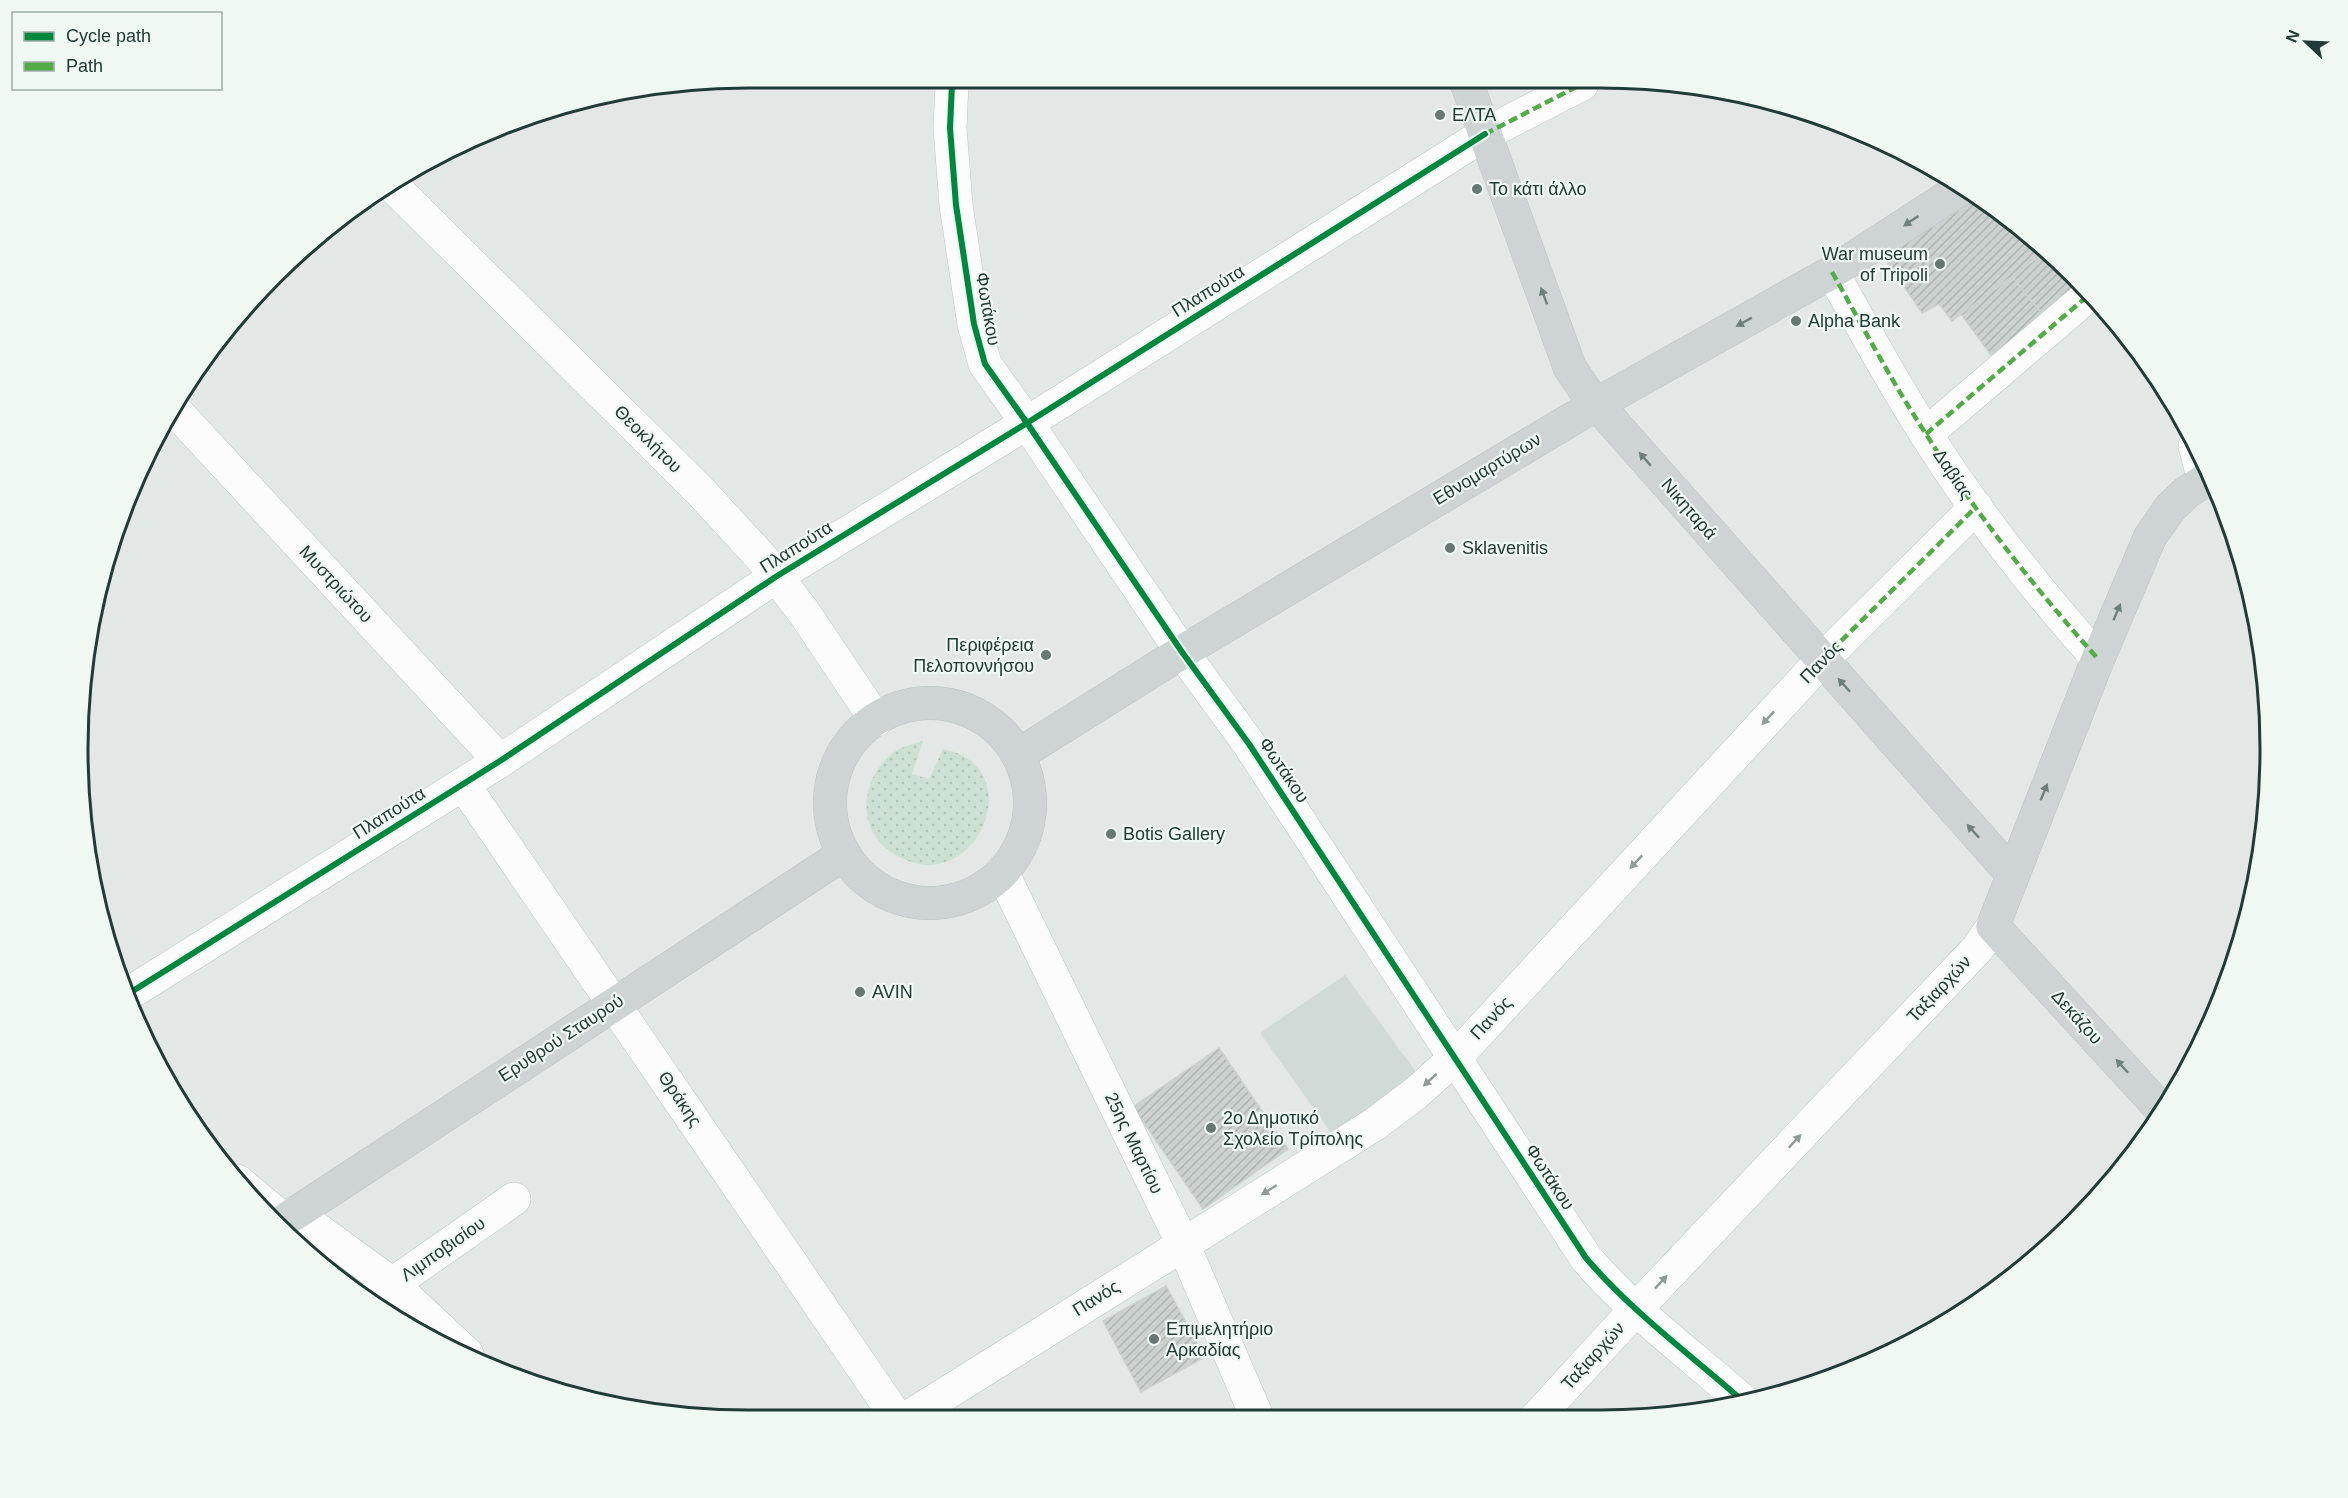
<svg xmlns="http://www.w3.org/2000/svg" width="2348" height="1498" viewBox="0 0 2348 1498" font-family="Helvetica,sans-serif">
  <style>
    .built { fill: #d0dad6 }
    .grass { fill: url(#grass-dots) }
    .building { fill: url(#building-hatch); stroke: #ccd1cf; stroke-width: 1.5 }
    .lines { fill: none; stroke-linecap: round; stroke-linejoin: round }
    .minor-casing { stroke: #c0c5c3; stroke-width: 34 }
    .major-casing { stroke: #bcc5c3; stroke-width: 34 }
    .minor { stroke: #fbfcfb; stroke-width: 33 }
    .major { stroke: #cdd4d3; stroke-width: 33 }
    .quiet { stroke: #52ac45; stroke-width: 4.5; stroke-dasharray: 9 4.5; stroke-linecap: butt }
    .cycleway-casing { stroke: #f0f8f4; stroke-width: 10 }
    .cycleway { stroke: #00873e; stroke-width: 6 }
    .oneway { fill: #6e807d }
    .oneway2 { fill: #8e9c98 }
    .poi-dot { fill: #657874; stroke: #f0f8f4; stroke-width: 2 }
    .labels { text-anchor: middle; dominant-baseline: central; stroke-width: 4.5; stroke-linejoin: round; paint-order: stroke }
    .poi-label { font-size: 18px; fill: #213b36; stroke: #f0f8f4; text-anchor: start }
    .street-label { font-size: 18px; fill: #213b36; stroke: #f0f8f4 }
    .rim { fill: none; stroke: #213b36; stroke-width: 3 }
  </style>
  <defs>
    <pattern id="grass-dots" width="8" height="8" patternUnits="userSpaceOnUse" patternTransform="scale(1.5)"><rect width="8" height="8" fill="#cce1d4"/><path d="M2 2h.1M6 6h.1" fill="none" stroke="#afc2b7" stroke-width="1.8" stroke-linecap="round"/></pattern>
    <pattern id="building-hatch" width="6" height="6" patternUnits="userSpaceOnUse" patternTransform="scale(1.5)"><rect width="6" height="6" fill="#cbd1cf"/><path d="M-1 1l2-2M0 6l6-6M5 7l2-2" fill="none" stroke="#aeb4b2"/></pattern>
  </defs>
  <rect width="100%" height="100%" fill="#e3e8e6"/>
  <polygon class="built" points="1345,975 1417,1073 1332,1134 1260,1033"/>
  <path class="grass" d="M923 741 912 774 929 779 943 749C1030 766 979 891 906 860 891 854 880 845 872 831 859 805 870 770 893 753 902 746 913 744 923 741Z"/>
  <g class="building">
    <polygon points="1918,165 1937,176 1931,179"/>
    <polygon points="1977,199 2008,217 2045,252 1952,321 1939,304 1922,313 1884,257"/>
    <polygon points="2045,252 2081,286 2043,315 2012,277"/>
    <polygon points="2012,277 2043,315 1991,355 1961,314"/>
    <polygon points="1219,1048 1288,1149 1203,1209 1133,1107"/>
    <polygon points="1166,1286 1205,1357 1141,1392 1103,1321"/>
  </g>
  <g class="lines">
    <g class="minor-casing">
      <g id="minor">
        <path d="M952 84 950 128 956 205 974 324 985 364 1027 423 1182 652 1249 744 1586 1258C1632 1312 1691 1355 1744 1402"/>
        <polyline points="391,184 701,492 760,556 803,611 876,720"/>
        <path d="M1832 272C1863 327 1892 382 1926 434 1976 514 2035 588 2098 659"/>
        <polyline points="172,407 500,761"/>
        <polyline points="1926,434 2090,294"/>
        <polyline points="2195,446 2204,480"/>
        <polyline points="463,784 895,1415"/>
        <polyline points="1002,872 1183,1244 1257,1417"/>
        <polyline points="128,994 500,761 777,576 1027,423 1485,134 1582,84"/>
        <polyline points="237,1181 284,1220"/>
        <polyline points="295,1213 392,1284 467,1354"/>
        <polyline points="371,1299 514,1199"/>
        <polyline points="912,1415 1375,1124 1416,1093 1455,1058 1822,660 1976,507"/>
        <polyline points="1536,1418 1636,1309 1978,948 1993,926"/>
      </g>
    </g>
    <g class="major-casing">
      <g id="major">
        <polyline points="1467,84 1570,368 1587,393 2012,874"/>
        <circle cx="930" cy="803" r="100"/>
        <polyline points="1018,755 1182,652 1597,404 1832,272 1960,189"/>
        <polyline points="2161,1109 1993,926 2098,659 2150,537 2170,508 2187,492 2209,478"/>
        <polyline points="279,1224 844,854"/>
      </g>
    </g>
    <use href="#minor" class="minor"/>
    <use href="#major" class="major"/>
    <g class="quiet">
      <polyline points="1485,134 1582,84"/>
      <path d="M1832 272C1863 327 1892 382 1926 434 1976 514 2035 588 2098 659"/>
      <polyline points="1926,434 2090,294"/>
      <polyline points="2195,446 2204,480"/>
      <polyline points="1822,660 1976,507"/>
    </g>
    <g class="cycleway-casing">
      <g id="cycleway">
        <path d="M952 84 950 128 956 205 974 324 985 364 1027 423 1182 652 1249 744 1586 1258C1632 1312 1691 1355 1744 1402"/>
        <polyline points="128,994 500,761 777,576 1027,423 1485,134"/>
      </g>
    </g>
    <use href="#cycleway" class="cycleway"/>
  </g>
  <defs><path id="oneway-solid" d="M-6-.8H1V-3.2L6.5 0L1 3.2V.8H-6Z" transform="scale(1.5)"/></defs>
  <g class="oneway">
    <use href="#oneway-solid" transform="translate(1911 221) rotate(146)"/>
    <use href="#oneway-solid" transform="translate(1544 296) rotate(-110)"/>
    <use href="#oneway-solid" transform="translate(1744 322) rotate(151)"/>
    <use href="#oneway-solid" transform="translate(1645 459) rotate(-131)"/>
    <use href="#oneway-solid" transform="translate(2117 612) rotate(-67)"/>
    <use href="#oneway-solid" transform="translate(1844 685) rotate(-132)"/>
    <use href="#oneway-solid" transform="translate(2044 792) rotate(-68)"/>
    <use href="#oneway-solid" transform="translate(1973 831) rotate(-132)"/>
    <use href="#oneway-solid" transform="translate(2122 1066) rotate(-132)"/>
  </g>
  <g class="oneway2">
    <use href="#oneway-solid" transform="translate(1768 718) rotate(133)"/>
    <use href="#oneway-solid" transform="translate(1636 862) rotate(133)"/>
    <use href="#oneway-solid" transform="translate(1430 1080) rotate(138)"/>
    <use href="#oneway-solid" transform="translate(1795 1141) rotate(-47)"/>
    <use href="#oneway-solid" transform="translate(1269 1190) rotate(148)"/>
    <use href="#oneway-solid" transform="translate(1661 1282) rotate(-47)"/>
  </g>
  <g class="poi-dot">
    <circle cx="1440" cy="115" r="6"/>
    <circle cx="1477" cy="189" r="6"/>
    <circle cx="1940" cy="264" r="6"/>
    <circle cx="1796" cy="321" r="6"/>
    <circle cx="1450" cy="548" r="6"/>
    <circle cx="1046" cy="655" r="6"/>
    <circle cx="1111" cy="834" r="6"/>
    <circle cx="860" cy="992" r="6"/>
    <circle cx="1211" cy="1128" r="6"/>
    <circle cx="1154" cy="1339" r="6"/>
  </g>
  <g class="labels">
    <g class="poi-label">
      <text x="1452" y="115">ΕΛΤΑ</text>
      <text x="1489" y="189">Το κάτι άλλο</text>
      <text x="1928" y="254" text-anchor="end">War museum<tspan x="1928" dy="21">of Tripoli</tspan></text>
      <text x="1808" y="321">Alpha Bank</text>
      <text x="1462" y="548">Sklavenitis</text>
      <text x="1034" y="645" text-anchor="end">Περιφέρεια<tspan x="1034" dy="21">Πελοποννήσου</tspan></text>
      <text x="1123" y="834">Botis Gallery</text>
      <text x="872" y="992">AVIN</text>
      <text x="1223" y="1118">2ο Δημοτικό<tspan x="1223" dy="21">Σχολείο Τρίπολης</tspan></text>
      <text x="1166" y="1329">Επιμελητήριο<tspan x="1166" dy="21">Αρκαδίας</tspan></text>
    </g>
    <g class="street-label">
      <text transform="translate(1208 291) rotate(-32)">Πλαπούτα</text>
      <text transform="translate(988 309) rotate(80)">Φωτάκου</text>
      <text transform="translate(648 439) rotate(45)">Θεοκλήτου</text>
      <text transform="translate(1487 469) rotate(-31)">Εθνομαρτύρων</text>
      <text transform="translate(1953 474) rotate(56)">Δαβίας</text>
      <text transform="translate(1689 509) rotate(49)">Νικηταρά</text>
      <text transform="translate(796 547) rotate(-32)">Πλαπούτα</text>
      <text transform="translate(336 584) rotate(47)">Μυστριώτου</text>
      <text transform="translate(1821 662) rotate(-46)">Πανός</text>
      <text transform="translate(1284 770) rotate(56)">Φωτάκου</text>
      <text transform="translate(389 813) rotate(-32)">Πλαπούτα</text>
      <text transform="translate(1939 989) rotate(-47)">Ταξιαρχών</text>
      <text transform="translate(2077 1017) rotate(48)">Δεκάζου</text>
      <text transform="translate(1491 1018) rotate(-47)">Πανός</text>
      <text transform="translate(561 1038) rotate(-33)">Ερυθρού Σταυρού</text>
      <text transform="translate(680 1099) rotate(56)">Θράκης</text>
      <text transform="translate(1134 1143) rotate(64)">25ης Μαρτίου</text>
      <text transform="translate(1550 1177) rotate(57)">Φωτάκου</text>
      <text transform="translate(443 1249) rotate(-35)">Λιμποβισίου</text>
      <text transform="translate(1096 1298) rotate(-32)">Πανός</text>
      <text transform="translate(1593 1356) rotate(-48)">Ταξιαρχών</text>
    </g>
  </g>
  <path d="M0 0H2348V1498H0ZM748 88H1600A660 660 0 0 1 2260 748V750A660 660 0 0 1 1600 1410H748A660 660 0 0 1 88 750V748A660 660 0 0 1 748 88Z" fill="#f0f8f4" fill-rule="evenodd"/>
  <path class="rim" d="M748 88H1600A660 660 0 0 1 2260 748V750A660 660 0 0 1 1600 1410H748A660 660 0 0 1 88 750V748A660 660 0 0 1 748 88Z"/>
  <rect x="12" y="12" width="210" height="78" fill="#f0f8f4" stroke="#9daca8" stroke-width="1.5"/>
  <rect x="24" y="32" width="30" height="9" fill="#00873e" stroke="#9daca8" stroke-width="1.5"/>
  <text x="66" y="42" font-size="18" fill="#213b36">Cycle path</text>
  <rect x="24" y="62" width="30" height="9" fill="#52ac45" stroke="#9daca8" stroke-width="1.5"/>
  <text x="66" y="72" font-size="18" fill="#213b36">Path</text>
  <g transform="translate(2306 42) rotate(293)" stroke="#f0f8f4" stroke-width="4.5" paint-order="stroke">
  <path d="M0-4.5L10 22L0 15L-10 22Z" fill="#213b36"/>
  <text y="-9" font-size="16" font-weight="bold" text-anchor="middle" fill="#213b36">N</text>
  </g>
</svg>
